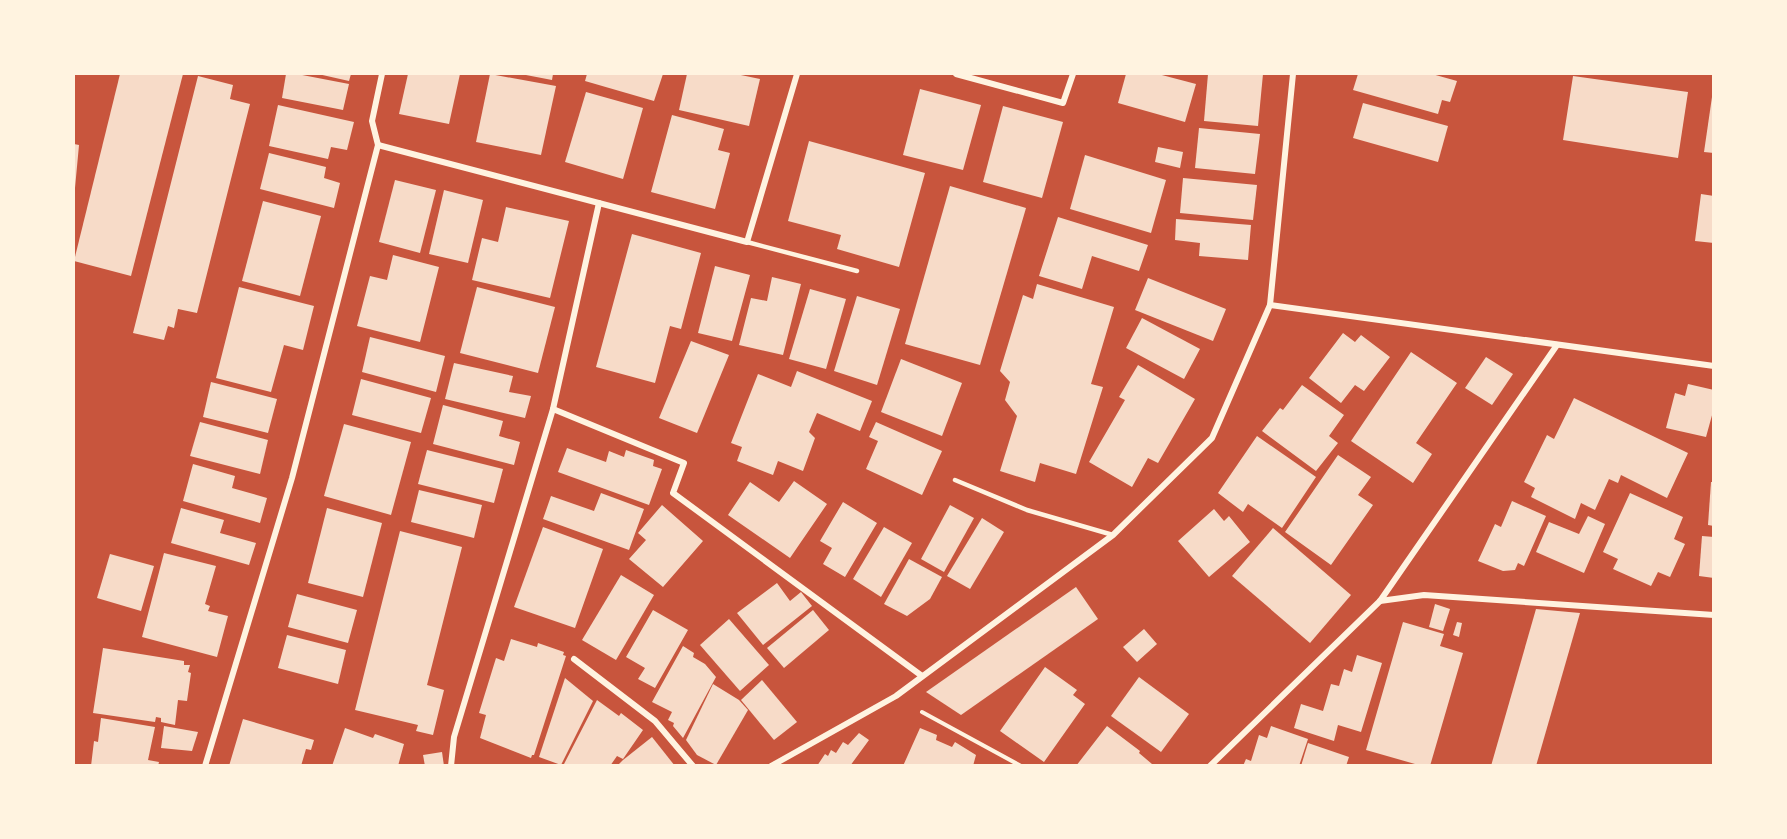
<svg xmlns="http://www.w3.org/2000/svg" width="1787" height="839" viewBox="0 0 1787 839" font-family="'Zilla Slab',serif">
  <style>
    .building { fill: #f7dbc8 }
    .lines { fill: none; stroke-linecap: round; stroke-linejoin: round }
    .path { stroke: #fff3e0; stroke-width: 4 }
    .service { stroke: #fff3e0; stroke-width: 4.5 }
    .minor { stroke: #fff3e0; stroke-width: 6 }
  </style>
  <rect width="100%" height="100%" fill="#c8553d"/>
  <g class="building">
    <polygon points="120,74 183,74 131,276 74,261"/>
    <polygon points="286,74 297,74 349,84 343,110 282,98"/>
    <polygon points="318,74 351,74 349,81"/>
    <polygon points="408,74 460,74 449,124 399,114"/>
    <polygon points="490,74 556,86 541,155 476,142"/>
    <polygon points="587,74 663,74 654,101 585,81"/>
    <polygon points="687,74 736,74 760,79 749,126 679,110"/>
    <polygon points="1126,74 1158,74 1196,84 1185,122 1118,103"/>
    <polygon points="1208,74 1263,74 1258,126 1204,121"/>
    <polygon points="1358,74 1432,74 1457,81 1450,102 1442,100 1438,114 1353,90"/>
    <polygon points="526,75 526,74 553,74 552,80"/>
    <polygon points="198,76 233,85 230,99 250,104 197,313 178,309 174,328 168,326 164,340 133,333"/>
    <polygon points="1573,76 1688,92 1678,158 1563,140"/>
    <polygon points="920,89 981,105 963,170 903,155"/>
    <polygon points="586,92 643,108 623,179 565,162"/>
    <polygon points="1712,97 1714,97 1714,153 1704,152"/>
    <polygon points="1363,103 1448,126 1438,162 1353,138"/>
    <polygon points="278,105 354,122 347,150 331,147 328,159 269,146"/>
    <polygon points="1003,106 1063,122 1042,198 983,182"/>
    <polygon points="672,115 724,129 718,150 730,153 715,209 651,192"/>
    <polygon points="1199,128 1260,134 1255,174 1195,168"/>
    <polygon points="809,141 925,173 899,267 837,249 841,235 788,221"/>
    <polygon points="74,144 79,145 75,188 74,188"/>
    <polygon points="1158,147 1183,152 1180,168 1155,162"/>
    <polygon points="269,153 326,167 324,178 340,183 334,208 260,189"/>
    <polygon points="1085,155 1166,180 1151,233 1070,209"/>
    <polygon points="1183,178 1257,185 1253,220 1180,213"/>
    <polygon points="395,180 436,190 420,253 379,242"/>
    <polygon points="950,186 1026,208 980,365 905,344"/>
    <polygon points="444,190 483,200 468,263 429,254"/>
    <polygon points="1701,194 1714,196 1714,243 1695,241"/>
    <polygon points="263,201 321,216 300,296 242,281"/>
    <polygon points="506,207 569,221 550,298 472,280 482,238 498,242"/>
    <polygon points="1058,217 1148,245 1139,271 1092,256 1082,289 1039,276"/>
    <polygon points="1176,219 1251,225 1248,260 1199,256 1200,243 1175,240"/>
    <polygon points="632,234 701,253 681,329 670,326 655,383 596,367"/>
    <polygon points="393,255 439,267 420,342 357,326 370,276 387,280"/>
    <polygon points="715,266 750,275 732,341 698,333"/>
    <polygon points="772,277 801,284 783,355 739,345 751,298 767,301"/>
    <polygon points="1148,278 1226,309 1213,341 1135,310"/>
    <polygon points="1037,284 1114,307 1091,384 1103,387 1076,474 1040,463 1035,482 1000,471 1017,416 1005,400 1010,382 1000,371 1023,295 1033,299"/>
    <polygon points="239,287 314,306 303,350 284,345 271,392 216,378"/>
    <polygon points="477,287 555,307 538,373 460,353"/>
    <polygon points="810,289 846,299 826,369 789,359"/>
    <polygon points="857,296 900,309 877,385 834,371"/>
    <polygon points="1142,318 1200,349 1184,379 1126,348"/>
    <polygon points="1343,333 1355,342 1361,335 1390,357 1364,391 1355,385 1341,403 1309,378"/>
    <polygon points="370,337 445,356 436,392 362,372"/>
    <polygon points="691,341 729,355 697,433 659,418"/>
    <polygon points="1411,352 1457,383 1416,443 1432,454 1413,483 1351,441"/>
    <polygon points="1486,357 1513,374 1492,405 1465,388"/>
    <polygon points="901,359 962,383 942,436 881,412"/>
    <polygon points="454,363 513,376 509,392 531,396 525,418 445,399"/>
    <polygon points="1138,365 1195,399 1158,463 1148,458 1132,487 1089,462 1125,400 1119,397"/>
    <polygon points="797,371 872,401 860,431 817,413 809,432 815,438 803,471 778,461 773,475 737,461 742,447 731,443 758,374 791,387"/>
    <polygon points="361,379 431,398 421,433 352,415"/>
    <polygon points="211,382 277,399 268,433 203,417"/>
    <polygon points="1688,384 1714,390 1714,408 1706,437 1666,428 1675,393 1685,396"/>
    <polygon points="1302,385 1344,415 1329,436 1338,443 1316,471 1262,431 1280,408 1283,410"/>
    <polygon points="1574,398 1688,453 1667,498 1621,475 1618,483 1609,479 1595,510 1581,503 1575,519 1531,497 1535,488 1524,482 1547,435 1554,439"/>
    <polygon points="443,405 503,421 499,436 520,442 514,465 433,444"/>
    <polygon points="200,422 268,440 260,474 190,456"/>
    <polygon points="876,422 942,451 922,495 866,469 878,441 869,437"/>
    <polygon points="344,424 411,442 391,515 324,496"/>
    <polygon points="1257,436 1316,477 1282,528 1248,504 1243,512 1218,493"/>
    <polygon points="567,448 606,462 609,451 624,457 626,450 654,460 653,466 662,469 649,505 558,472"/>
    <polygon points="427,450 503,469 494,503 418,484"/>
    <polygon points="1338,455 1371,477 1358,495 1373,505 1331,565 1285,532"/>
    <polygon points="193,464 235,476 232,488 267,498 260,523 183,501"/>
    <polygon points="794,481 827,504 790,558 728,515 750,482 779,502"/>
    <polygon points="1711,482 1714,482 1714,526 1708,525"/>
    <polygon points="419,490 482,505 474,538 411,522"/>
    <polygon points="601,493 644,509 629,550 543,519 551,496 594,511"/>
    <polygon points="1630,493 1683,517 1674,539 1685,544 1670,577 1658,572 1651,586 1613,569 1618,559 1603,552"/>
    <polygon points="1512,501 1546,516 1524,566 1518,563 1515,570 1503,571 1478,561 1495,524 1501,527"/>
    <polygon points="843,502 877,523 845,577 823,564 832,548 820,541"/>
    <polygon points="662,505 703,541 663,587 629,559 646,540 638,533"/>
    <polygon points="950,505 974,518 944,572 921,559"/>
    <polygon points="181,508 224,520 220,533 256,543 249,565 171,543"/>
    <polygon points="327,508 382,523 363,597 308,583"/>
    <polygon points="1214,509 1224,521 1229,516 1250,542 1209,577 1178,541"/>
    <polygon points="1588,516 1605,524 1584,573 1536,552 1549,522 1579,534"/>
    <polygon points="982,518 1004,532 970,589 947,576"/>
    <polygon points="543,527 603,549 575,628 514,607"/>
    <polygon points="884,527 912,543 881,597 853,579"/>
    <polygon points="1273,528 1351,595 1310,643 1232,576"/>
    <polygon points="400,531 462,547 427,685 444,690 433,735 416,731 418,725 355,710"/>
    <polygon points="1702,536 1714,537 1714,578 1699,576"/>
    <polygon points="164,553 216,566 205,604 210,606 208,611 228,616 217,657 142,637"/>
    <polygon points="110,554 154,566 141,611 97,598"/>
    <polygon points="909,559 942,577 930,599 907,616 884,604"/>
    <polygon points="621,575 654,595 616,660 582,640"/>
    <polygon points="777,583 790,601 801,592 812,606 763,645 737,613"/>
    <polygon points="1076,587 1098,619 961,715 926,692"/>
    <polygon points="297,594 357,610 348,643 288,627"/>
    <polygon points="1435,604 1450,609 1443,631 1429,627"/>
    <polygon points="1536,609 1580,613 1536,766 1491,766"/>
    <polygon points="653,610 688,630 655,688 638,679 645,668 626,657"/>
    <polygon points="813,610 829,630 784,668 767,648"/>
    <polygon points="729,619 769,665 740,691 700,645"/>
    <polygon points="1403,622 1444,634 1440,646 1463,653 1430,766 1422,766 1366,750"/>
    <polygon points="1457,622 1462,623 1459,637 1453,635"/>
    <polygon points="1144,629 1157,644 1137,662 1123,647"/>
    <polygon points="287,635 346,650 338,684 278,668"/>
    <polygon points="511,639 537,647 538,643 564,652 563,655 566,656 534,755 532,755 531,758 480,738 486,715 479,713 496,658 504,661"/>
    <polygon points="683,646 694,653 693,657 705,664 716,677 683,738 673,726 674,723 668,720 672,712 652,702"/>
    <polygon points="103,648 184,661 184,665 190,665 188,672 191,673 187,701 178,700 175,725 161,722 161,718 156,717 155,722 93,713"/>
    <polygon points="1357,655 1382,663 1361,732 1338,725 1334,741 1294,728 1301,704 1323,711 1331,684 1339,686 1344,669 1352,672"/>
    <polygon points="1045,667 1077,690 1073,695 1085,704 1044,762 1000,731"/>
    <polygon points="1139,677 1189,714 1161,752 1111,716"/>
    <polygon points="565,678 593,701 561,765 539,757"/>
    <polygon points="762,680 797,722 774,740 741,700"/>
    <polygon points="713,684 739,700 748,710 716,765 697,755 686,740"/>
    <polygon points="597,700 619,716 621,713 643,730 623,759 617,756 610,766 563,766"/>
    <polygon points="101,718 155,727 148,760 159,762 158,766 91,766 94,741 98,742"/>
    <polygon points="243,719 314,740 311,750 306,749 301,766 229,766"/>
    <polygon points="164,726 198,732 192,751 161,748"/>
    <polygon points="1107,726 1140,751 1139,753 1152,764 1150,766 1076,766"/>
    <polygon points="1271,726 1308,739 1299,766 1243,766 1246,759 1251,761 1259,735 1267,738"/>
    <polygon points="345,728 373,738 375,734 404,744 398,766 332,766"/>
    <polygon points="920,728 937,735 936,740 952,747 955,742 976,755 973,766 903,766"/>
    <polygon points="859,733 869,740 850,766 817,766 825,754 828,756 831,750 836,753 843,742 848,745"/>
    <polygon points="652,737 675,766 617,766 623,760"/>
    <polygon points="1308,743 1349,757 1346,766 1301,766"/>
    <polygon points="442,752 444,766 425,766 423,755"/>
  </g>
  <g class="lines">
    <polyline class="path" points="922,712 1021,766"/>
    <g class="service">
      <polyline points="747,242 857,271"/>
      <polyline points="955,480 1027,510 1113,535"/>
    </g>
    <g class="minor">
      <polyline points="956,74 1063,103 1073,74"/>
      <polyline points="378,145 747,242 797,74"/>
      <polyline points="1270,305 1714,366"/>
      <polyline points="553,409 684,463 673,493 922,676"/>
      <polyline points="1380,601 1424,595 1714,615"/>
      <polyline points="574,659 655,721 693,766"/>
      <polyline points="205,766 292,478 378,145 372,121 382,74"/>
      <polyline points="451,766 454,737 553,409 599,203"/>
      <polyline points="771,766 896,696 1113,535 1212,438 1270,305 1293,74"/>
      <polyline points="1210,766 1380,601 1557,345"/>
    </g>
  </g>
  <rect width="1787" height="839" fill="none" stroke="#fff3e0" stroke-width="150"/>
</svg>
